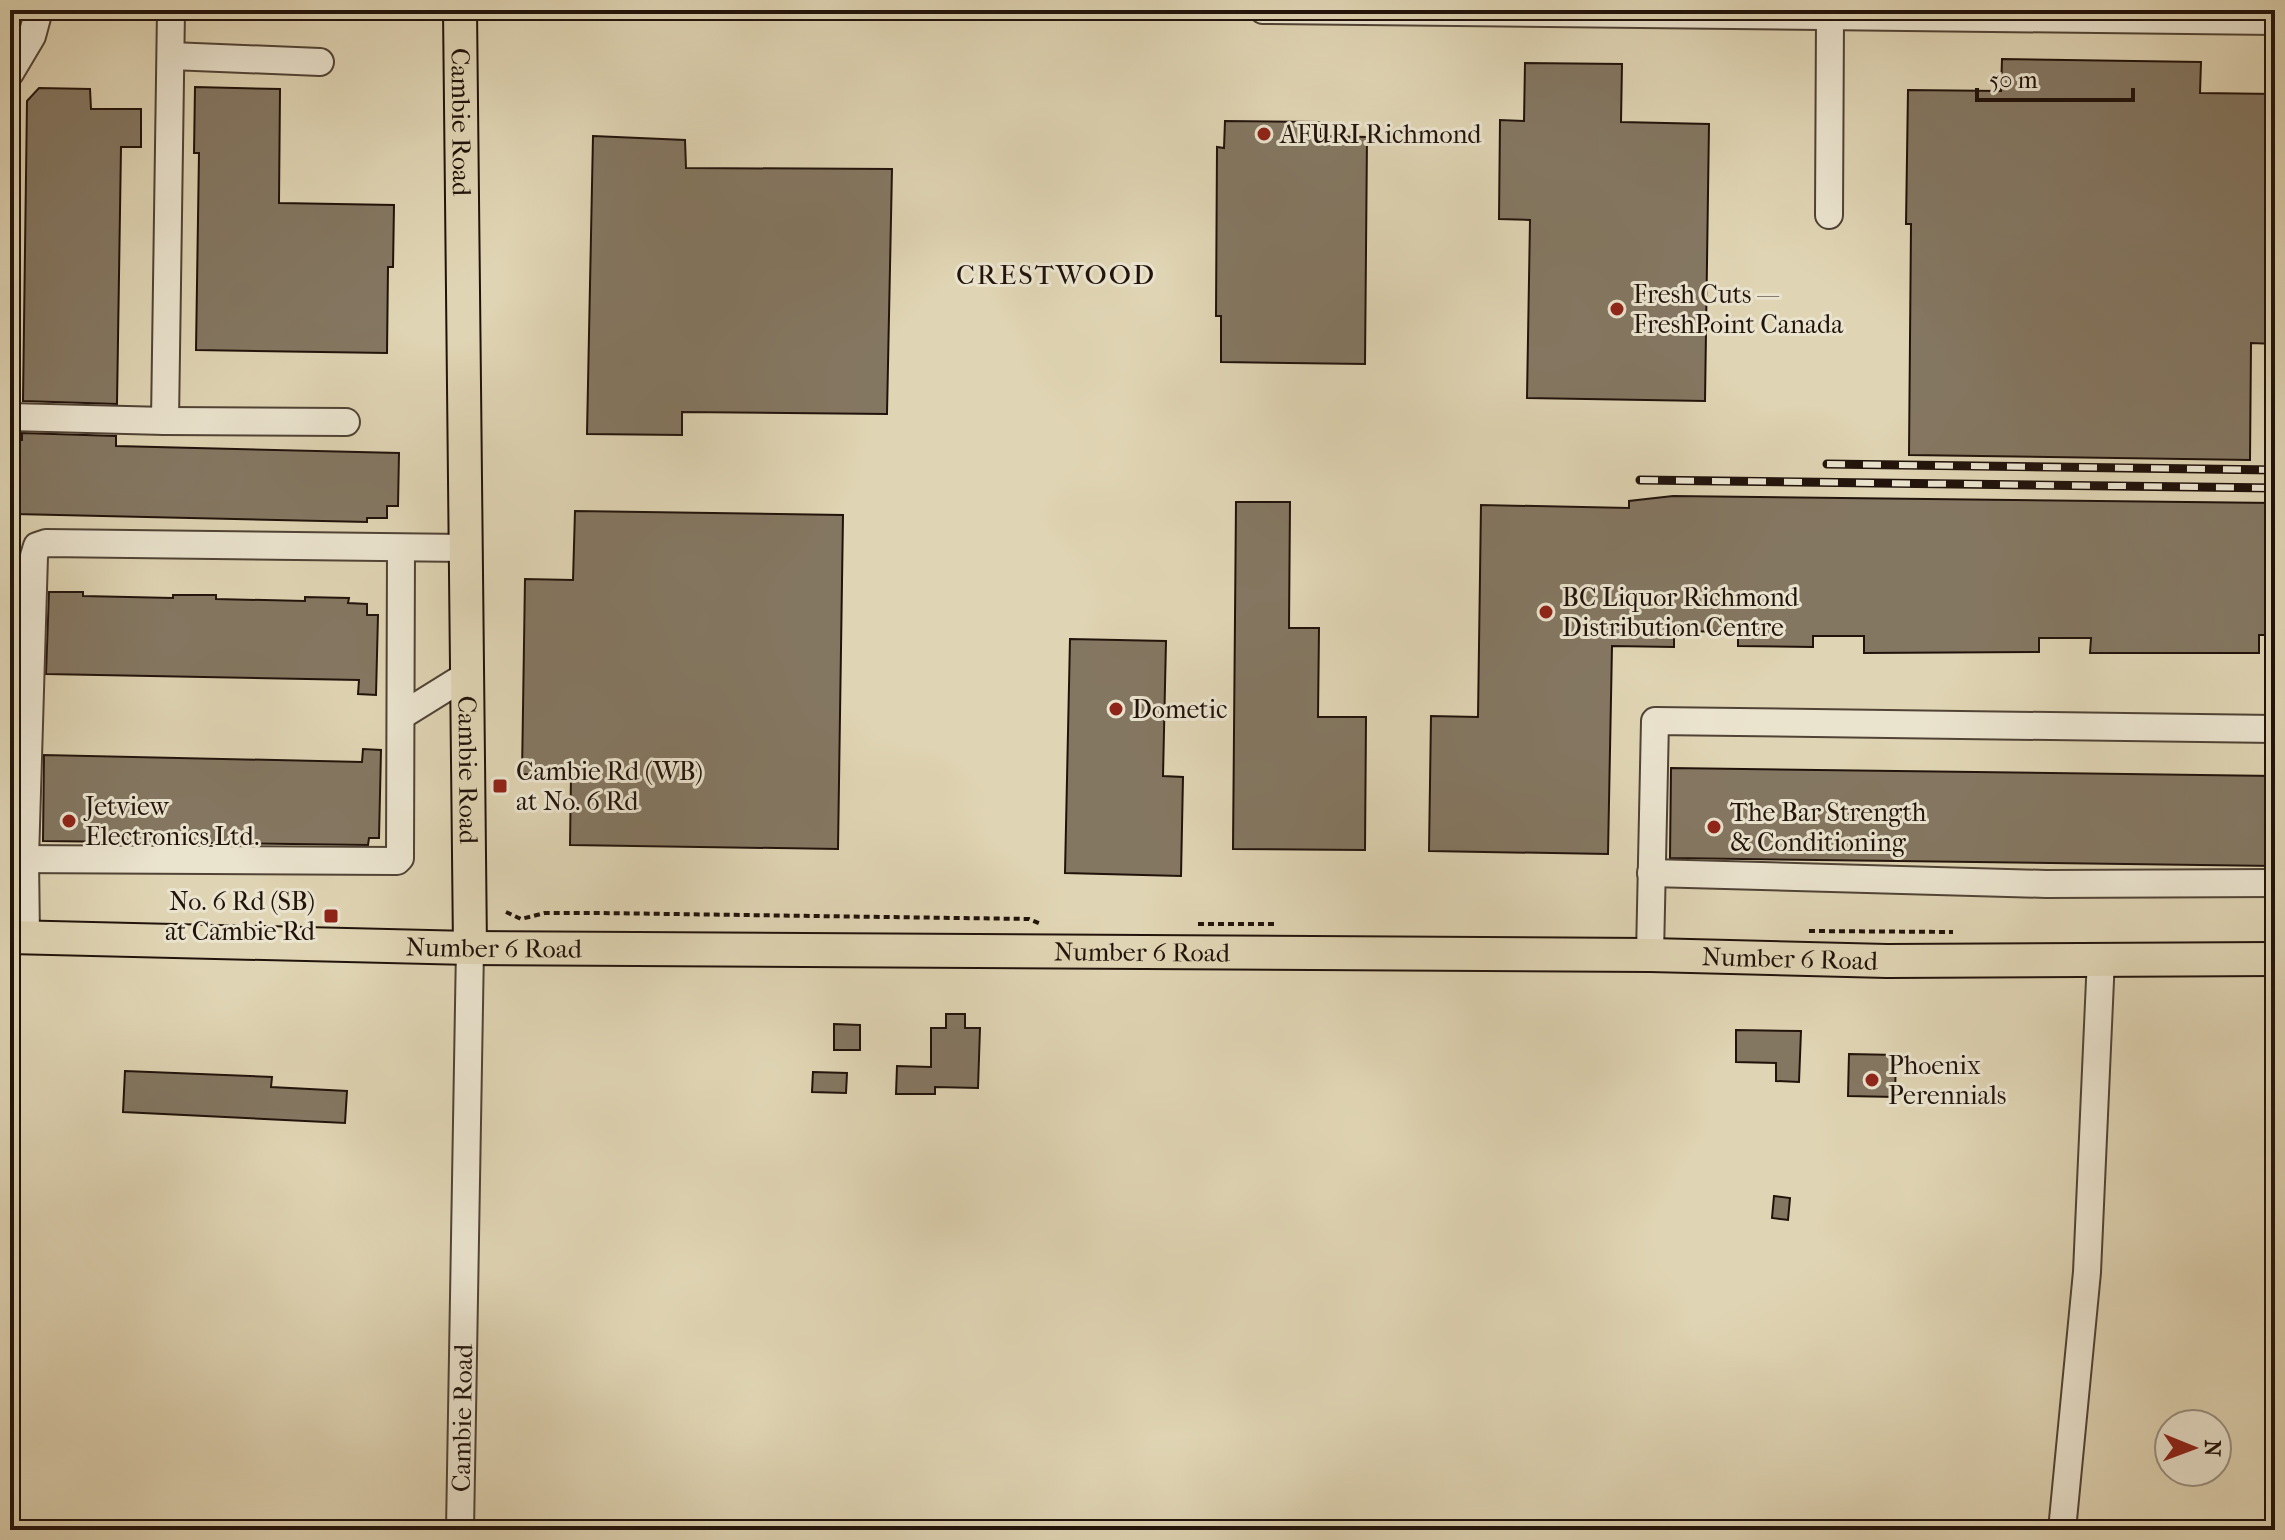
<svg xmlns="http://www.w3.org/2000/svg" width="2285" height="1540" viewBox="0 0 2285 1540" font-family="'IM FELL French Canon',serif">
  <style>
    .building { fill: #847762; stroke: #21130b; stroke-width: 2 }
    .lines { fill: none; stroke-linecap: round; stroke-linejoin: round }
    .minor-casing { stroke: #504335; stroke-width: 30 }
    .major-casing { stroke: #21130b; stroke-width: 36 }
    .path { stroke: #21130b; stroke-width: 4; stroke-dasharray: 6 4; stroke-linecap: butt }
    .minor { stroke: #eae3ce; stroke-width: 26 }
    .major { stroke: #dfd4b3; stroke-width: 32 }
    .rail-casing { stroke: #21130b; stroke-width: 9 }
    .rail { stroke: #eae3ce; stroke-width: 6; stroke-dasharray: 18; stroke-linecap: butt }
    .poi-dot { fill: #8f2418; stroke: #eae3ce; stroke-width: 3 }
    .labels { text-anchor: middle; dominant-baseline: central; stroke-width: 6; stroke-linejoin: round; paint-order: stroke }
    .street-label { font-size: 26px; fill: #21130b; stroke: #eae3ce }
    .poi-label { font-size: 26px; fill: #21130b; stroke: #eae3ce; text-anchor: start }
    .neighbourhood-label { font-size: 28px; letter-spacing: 2px; fill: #21130b; stroke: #eae3ce }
  </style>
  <rect width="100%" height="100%" fill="#dfd4b3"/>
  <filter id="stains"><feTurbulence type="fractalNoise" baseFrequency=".0025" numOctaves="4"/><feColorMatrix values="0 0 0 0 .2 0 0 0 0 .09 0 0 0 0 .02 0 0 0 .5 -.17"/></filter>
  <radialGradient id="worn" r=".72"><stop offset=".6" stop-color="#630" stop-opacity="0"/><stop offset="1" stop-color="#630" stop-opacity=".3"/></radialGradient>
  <g class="building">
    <polygon points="2002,59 2201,62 2200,93 2275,94 2275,344 2251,343 2250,460 1909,455 1911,224 1906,224 1908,90 2001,91"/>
    <polygon points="1525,63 1622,64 1621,122 1709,124 1705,401 1527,398 1530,220 1499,219 1500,120 1524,121"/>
    <polygon points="195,87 280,89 279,203 394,205 393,267 388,267 387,353 196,350 199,153 194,153"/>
    <polygon points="39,88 90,89 91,109 141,109 141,147 121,147 117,404 23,401 27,101"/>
    <polygon points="1225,121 1320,122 1320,136 1367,137 1365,364 1221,362 1221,316 1216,316 1217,147 1224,148"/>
    <polygon points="593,136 685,140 686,168 892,169 887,414 682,412 682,435 587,434"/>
    <polygon points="22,433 116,436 116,446 399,453 398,506 387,506 387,518 367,518 367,522 15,514 17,440 22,440"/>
    <polygon points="1673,496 2275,503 2275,635 2259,635 2259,653 2090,653 2091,638 2039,638 2039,652 1864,653 1864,636 1813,636 1813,647 1738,646 1738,632 1674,631 1674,647 1612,646 1608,854 1429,851 1431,716 1478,717 1481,505 1629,508 1629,501"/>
    <polygon points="1236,502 1290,502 1289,628 1319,628 1318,717 1366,717 1365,850 1233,849"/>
    <polygon points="575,511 843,515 838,849 570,845 571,775 522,774 525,579 573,580"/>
    <polygon points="10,591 17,591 15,673 10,673"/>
    <polygon points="49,592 83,592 83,596 173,598 173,595 216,595 216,599 305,601 305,597 349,598 348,603 367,604 367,615 378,615 376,695 358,694 359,680 46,674"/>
    <polygon points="1070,639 1166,641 1163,776 1183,777 1181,876 1065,873"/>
    <polygon points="363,749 381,750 379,838 369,838 368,845 43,841 44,755 362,762"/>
    <polygon points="1671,768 2275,776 2275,866 1670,858"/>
    <polygon points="946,1014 965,1014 965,1028 980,1028 978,1088 935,1087 935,1094 896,1094 897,1066 931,1067 931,1028 946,1028"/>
    <polygon points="834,1024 860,1025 860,1050 834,1050"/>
    <polygon points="1736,1030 1801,1031 1799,1082 1776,1081 1776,1063 1736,1062"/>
    <polygon points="1849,1054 1896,1055 1895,1097 1848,1096"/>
    <polygon points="125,1071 272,1077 271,1087 347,1091 345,1123 123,1112"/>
    <polygon points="813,1072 847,1073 846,1093 812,1092"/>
    <polygon points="1774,1196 1790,1198 1788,1220 1772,1218"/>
  </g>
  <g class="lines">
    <g class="minor-casing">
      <g id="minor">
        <polyline points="1263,10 2275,21"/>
        <polyline points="171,56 320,62"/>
        <polyline points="10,73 32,36 39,10"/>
        <polyline points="1829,215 1830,17"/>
        <polyline points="10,417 165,421 171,10"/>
        <polyline points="165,421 346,422"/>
        <polyline points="401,716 467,675"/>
        <polyline points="10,859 397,861 400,858 401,548"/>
        <polyline points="1651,873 2046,884 2275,883"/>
        <polyline points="26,937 25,859 34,556 37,546 46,543 466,548"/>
        <polyline points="1650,955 1655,721 2275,729"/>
        <path id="s1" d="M460 1530 470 948"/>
        <polyline points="2062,1530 2087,1272 2101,958"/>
      </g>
    </g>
    <g class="major-casing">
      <g id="major">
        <path id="s2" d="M460 10 470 948"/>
        <path id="s3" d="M10 937 470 948 1650 955 1887 961 2275 959"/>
      </g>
    </g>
    <g class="path">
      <polyline points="506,912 521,919 545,913 600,913 1029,919 1041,924"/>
      <polyline points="1198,924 1277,924"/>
      <polyline points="1809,931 1953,932"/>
    </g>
    <use href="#minor" class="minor"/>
    <use href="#major" class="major"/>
    <g class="rail-casing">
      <g id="rail">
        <polyline points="1827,464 2275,470"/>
        <polyline points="1640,480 2275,488"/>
      </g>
    </g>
    <use href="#rail" class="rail"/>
  </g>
  <g class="poi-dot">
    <circle cx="1264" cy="134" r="8"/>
    <circle cx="1617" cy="309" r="8"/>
    <circle cx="1546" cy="612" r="8"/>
    <circle cx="1116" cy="709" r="8"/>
    <rect x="492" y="778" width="16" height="16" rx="4"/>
    <circle cx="69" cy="821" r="8"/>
    <circle cx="1714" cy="827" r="8"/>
    <rect x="323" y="908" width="16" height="16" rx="4"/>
    <circle cx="1872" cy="1080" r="8"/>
  </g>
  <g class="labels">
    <g class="street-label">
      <text stroke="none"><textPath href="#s2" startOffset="112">Cambie Road</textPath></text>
      <text stroke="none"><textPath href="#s2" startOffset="760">Cambie Road</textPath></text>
      <text stroke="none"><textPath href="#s3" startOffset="484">Number 6 Road</textPath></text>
      <text stroke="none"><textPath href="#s3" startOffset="1132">Number 6 Road</textPath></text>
      <text stroke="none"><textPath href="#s3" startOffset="1780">Number 6 Road</textPath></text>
      <text stroke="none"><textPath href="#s1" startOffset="112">Cambie Road</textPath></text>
    </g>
    <g class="poi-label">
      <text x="1280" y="134">AFURI Richmond</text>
      <text x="1633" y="294">Fresh Cuts —<tspan x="1633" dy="30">FreshPoint Canada</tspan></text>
      <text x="1562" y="597">BC Liquor Richmond<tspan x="1562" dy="30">Distribution Centre</tspan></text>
      <text x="1132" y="709">Dometic</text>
      <text x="516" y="771">Cambie Rd (WB)<tspan x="516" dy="30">at No. 6 Rd</tspan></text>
      <text x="85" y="806">Jetview<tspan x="85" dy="30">Electronics Ltd.</tspan></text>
      <text x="1730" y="812">The Bar Strength<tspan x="1730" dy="30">&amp; Conditioning</tspan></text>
      <text x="315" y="901" text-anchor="end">No. 6 Rd (SB)<tspan x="315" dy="30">at Cambie Rd</tspan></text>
      <text x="1888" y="1065">Phoenix<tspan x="1888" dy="30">Perennials</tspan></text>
    </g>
    <g class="neighbourhood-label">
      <text x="1056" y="274">CRESTWOOD</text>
    </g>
  </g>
  <rect width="2285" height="1540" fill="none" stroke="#dfd4b3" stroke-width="40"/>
  <rect x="12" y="12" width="2261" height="1516" fill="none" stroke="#21130b" stroke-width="4"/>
  <rect x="20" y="20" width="2245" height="1500" fill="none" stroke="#21130b" stroke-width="2"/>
  <g transform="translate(2193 1448) rotate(91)"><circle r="38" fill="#eae3ce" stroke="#9a9080" stroke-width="2"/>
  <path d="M0-6L14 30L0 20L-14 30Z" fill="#8f2418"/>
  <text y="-12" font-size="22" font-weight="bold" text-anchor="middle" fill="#21130b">N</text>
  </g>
  <path d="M1977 88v12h156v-12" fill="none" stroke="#21130b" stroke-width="4"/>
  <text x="1989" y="88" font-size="24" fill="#21130b" stroke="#eae3ce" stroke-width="6" paint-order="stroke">50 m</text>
  <rect width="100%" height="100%" filter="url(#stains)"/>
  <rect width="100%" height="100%" fill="url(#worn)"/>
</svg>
